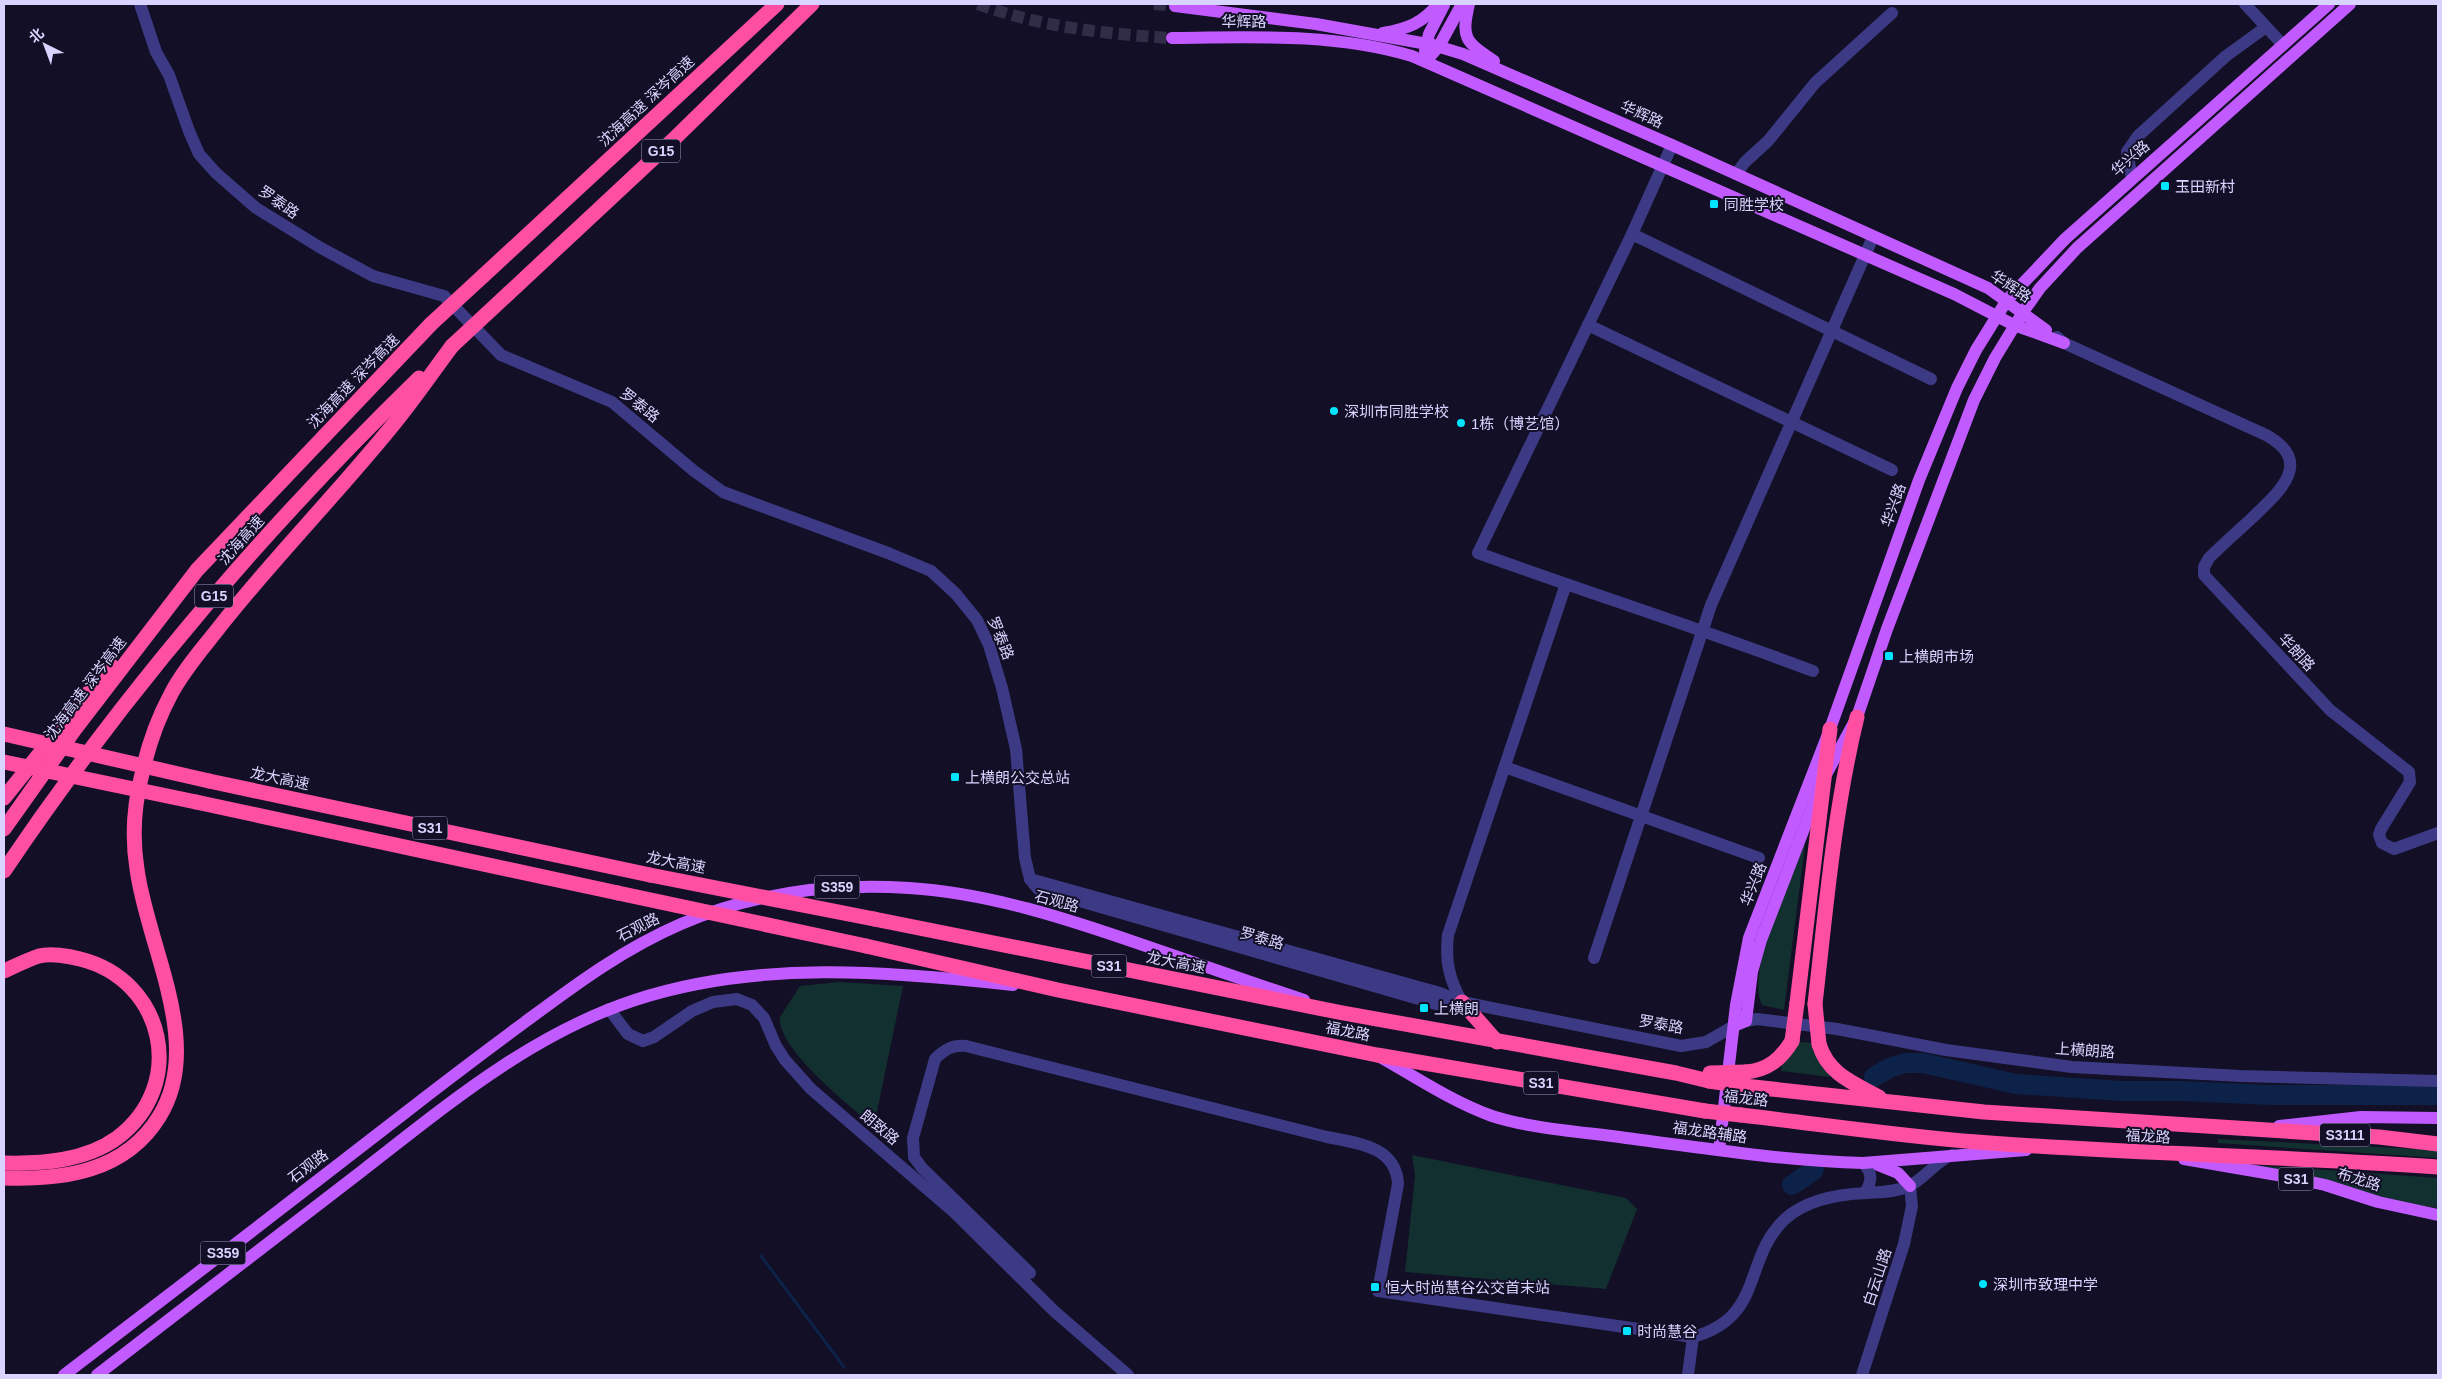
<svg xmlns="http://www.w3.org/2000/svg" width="2442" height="1379" viewBox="0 0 2442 1379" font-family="Arial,'Noto Sans SC',sans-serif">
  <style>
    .green { fill: #12302f }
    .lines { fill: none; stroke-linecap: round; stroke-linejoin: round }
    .stream { stroke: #0c2248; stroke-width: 3 }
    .river { stroke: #0c2248; stroke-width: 20 }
    .major-tunnel { stroke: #312d47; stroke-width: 12; stroke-dasharray: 12 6; stroke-linecap: butt }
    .minor { stroke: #3d3a85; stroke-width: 12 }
    .major { stroke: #c25bff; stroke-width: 12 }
    .highway { stroke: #ff4fa3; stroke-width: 15 }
    .highway-bridge { stroke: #ff4fa3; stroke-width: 15 }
    .poi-dot { fill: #00e5ff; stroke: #130f26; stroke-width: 2 }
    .labels { text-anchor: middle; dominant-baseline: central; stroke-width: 4; stroke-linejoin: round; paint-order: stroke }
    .shield { fill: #130f26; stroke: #9e99be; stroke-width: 1 }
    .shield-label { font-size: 14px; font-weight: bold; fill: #d9d4ff }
    .street-label { font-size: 15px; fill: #d9d4ff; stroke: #130f26 }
    .poi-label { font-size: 15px; fill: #d9d4ff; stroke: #130f26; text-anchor: start }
  </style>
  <rect width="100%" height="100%" fill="#130f26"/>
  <g class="green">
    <path d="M1802 845H1805L1784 1010 1762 1005C1745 975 1790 878 1802 845Z"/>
    <path d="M839 982 903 986 874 1126C852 1108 776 1048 780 1017L800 986Z"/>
    <polygon points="1799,1042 1814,1043 1831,1075 1830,1077 1781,1071 1782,1065"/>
    <polygon points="2218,1139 2438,1150 2438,1158 2218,1143"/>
    <polygon points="1412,1155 1626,1198 1637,1209 1606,1289 1405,1272 1415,1176"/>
    <polygon points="2239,1164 2438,1178 2438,1208 2403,1203"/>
  </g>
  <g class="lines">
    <polyline class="stream" points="761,1256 844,1367"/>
    <g class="river">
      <polyline points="1874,1077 1889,1068 1905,1063 1923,1063 2016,1084 2122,1091 2183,1091 2271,1095 2438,1095"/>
      <polyline points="1792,1185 1814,1170"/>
    </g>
    <g class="major-tunnel">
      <path d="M978 4C1040 27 1106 34 1172 38"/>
      <polyline points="1154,4 1175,6"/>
    </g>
    <g class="minor">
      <polyline points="140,4 156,52 169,75 189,131 199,154 216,173 256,208 321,248 373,276 444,296 501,355 612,402 694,471 723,492 888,553 931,571 956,594 977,620 989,645 1002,688 1016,749 1025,858 1030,879 1038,889 1436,1004 1462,1002"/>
      <polyline points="2245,4 2283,45"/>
      <path d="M1672 145 1632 234 1478 553C1589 593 1702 629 1813 671"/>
      <polyline points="1736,174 1745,162 1768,141 1815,83 1892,13"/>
      <polyline points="2132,178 2127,152 2138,136 2226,56 2266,27"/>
      <polyline points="1632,234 1931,379"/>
      <polyline points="1588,325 1892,470"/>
      <path d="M2057 337 2064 343 2266 435C2315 462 2279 492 2252 518 2238 531 2223 544 2209 558L2204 567V575L2330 710 2409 772 2410 782 2381 829 2379 835 2382 843 2394 849 2438 833"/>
      <polyline points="1505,767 1759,858"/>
      <polyline points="1030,879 1440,993 1462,1002 1681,1046 1706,1042 1734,1026"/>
      <polyline points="1594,958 1711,605 1873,237"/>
      <path d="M1462 1002C1449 979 1445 961 1448 935L1566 584"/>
      <polyline points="609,1009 628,1034 643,1041 654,1037 692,1011 713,1002 737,999 752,1005 764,1018 776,1046 785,1060 811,1089 955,1213 1054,1311 1128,1375"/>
      <polyline points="1746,1021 1757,1019 1837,1029 1946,1050 2072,1067 2241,1076 2438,1081"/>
      <path d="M1863 1163C1873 1173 1872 1181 1865 1193"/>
      <path d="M1030 1273 922 1168 914 1157 913 1138 935 1059C945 1049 952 1045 966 1046L1327 1137C1357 1143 1396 1146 1398 1184L1378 1291 1693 1337C1765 1317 1742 1260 1785 1219 1807 1199 1839 1194 1867 1193 1881 1192 1896 1192 1909 1186 1925 1179 1934 1162 1952 1155"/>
      <polyline points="1688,1375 1693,1337"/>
      <polyline points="1862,1375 1904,1244 1912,1206 1910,1186"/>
    </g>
    <g class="major">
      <path d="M1469 4C1461 39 1465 41 1494 61"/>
      <polyline points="1175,6 1316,24 1433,45 1463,54 1672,145 1988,288 2046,330"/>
      <path d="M1383 33C1407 29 1423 23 1438 4"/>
      <path d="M1172 38C1253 37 1334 33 1412 56L1954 294 2014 325 2064 343"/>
      <polyline points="1425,51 1429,34 1444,5"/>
      <polyline points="1426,61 1439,46 1462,4"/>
      <polyline points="1734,1026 1746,1021 1752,972 1761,940 1822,782 1857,717 1887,629 1974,400 1995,358 2023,312 2040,288 2077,248 2350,4"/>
      <path d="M1382 1058C1417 1078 1453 1102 1492 1116 1532 1129 1584 1132 1626 1138 1705 1148 1783 1161 1863 1163L2026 1150"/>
      <polyline points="2279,1126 2361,1117 2438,1118"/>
      <polyline points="1719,1150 1736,1005 1749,938 1830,729 1919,480 1957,388 1976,350 2007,300 2065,239 2329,4"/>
      <polyline points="2184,1159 2283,1176 2325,1185 2378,1202 2438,1215"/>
      <polyline points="1878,1165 1898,1173 1910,1186"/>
      <path d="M64 1375C177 1289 289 1203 401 1116 442 1084 483 1053 525 1022 575 985 623 949 681 924 753 893 831 883 909 888 989 893 1068 919 1143 945 1196 963 1250 982 1304 1000"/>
      <path d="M97 1375C185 1307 273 1239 362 1171 447 1105 531 1034 635 1000 757 960 888 971 1013 985"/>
    </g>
    <g class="highway">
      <polyline points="483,276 777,4"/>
      <polyline points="509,293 673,140 812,4"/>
      <polyline points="209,781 650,875"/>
      <polyline points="4,798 111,665"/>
      <polyline points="196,802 618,893"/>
      <polyline points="4,829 75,729 197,570 431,324"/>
      <path d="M4 871C124 693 265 528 419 378"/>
      <polyline points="874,919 1343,1013 1676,1073 1709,1081"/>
      <polyline points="866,946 1058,990 1377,1055 1705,1111"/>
      <path d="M4 971C15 966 27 960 39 956 50 953 69 956 80 959 165 980 188 1085 117 1138 85 1161 42 1164 4 1163"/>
      <polyline points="1462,1002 1497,1042"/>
      <polyline points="1797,1003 1830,729"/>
      <path d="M1815 1004C1826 908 1834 811 1857 717"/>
      <path d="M1819 1044C1828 1074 1853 1083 1879 1097"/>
      <path d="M1746 1072C1768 1070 1781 1059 1792 1041"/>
      <polyline points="1744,1086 1984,1112 2379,1137 2438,1144"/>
      <path d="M1741 1115C1819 1124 1898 1136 1977 1142 2131 1154 2285 1156 2438 1167"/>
      <path d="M4 1178C63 1180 125 1172 159 1117 205 1044 147 946 137 869 132 838 134 805 142 774 148 746 157 720 171 694 184 669 204 647 221 625 274 558 334 497 388 431 411 404 431 374 452 346"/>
    </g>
    <g class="highway-bridge">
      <polyline points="431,324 483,276"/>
      <polyline points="452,346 509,293"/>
      <polyline points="4,734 209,781"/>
      <polyline points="4,762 196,802"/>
      <polyline points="650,875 874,919"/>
      <polyline points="618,893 866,946"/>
      <polyline points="1815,1004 1819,1044"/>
      <polyline points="1792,1041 1797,1003"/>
      <polyline points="1710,1073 1746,1072"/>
      <polyline points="1709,1081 1744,1086"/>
      <polyline points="1705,1111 1741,1115"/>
    </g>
  </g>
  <g class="poi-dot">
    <rect x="2160" y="181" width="10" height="10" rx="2.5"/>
    <rect x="1709" y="199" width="10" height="10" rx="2.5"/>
    <circle cx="1334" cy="411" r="5"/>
    <circle cx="1461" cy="423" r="5"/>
    <rect x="1884" y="651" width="10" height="10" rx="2.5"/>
    <rect x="950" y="772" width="10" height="10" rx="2.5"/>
    <rect x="1419" y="1003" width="10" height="10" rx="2.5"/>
    <circle cx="1983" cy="1284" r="5"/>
    <rect x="1370" y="1282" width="10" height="10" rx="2.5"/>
    <rect x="1622" y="1326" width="10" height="10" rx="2.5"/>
  </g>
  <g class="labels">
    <g class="shield">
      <rect x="642" y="139.5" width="38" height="23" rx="4"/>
      <rect x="195" y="584.5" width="38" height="23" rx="4"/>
      <rect x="412.5" y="816.5" width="35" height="23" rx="4"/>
      <rect x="814.5" y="875.5" width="45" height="23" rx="4"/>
      <rect x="1091.5" y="954.5" width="35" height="23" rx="4"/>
      <rect x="1523.5" y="1071.5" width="35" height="23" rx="4"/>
      <rect x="2320" y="1123.5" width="50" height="23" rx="4"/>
      <rect x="2278.5" y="1167.5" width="35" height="23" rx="4"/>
      <rect x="200.5" y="1241.5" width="45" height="23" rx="4"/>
    </g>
    <g class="shield-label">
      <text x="661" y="151">G15</text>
      <text x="214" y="596">G15</text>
      <text x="430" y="828">S31</text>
      <text x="837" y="887">S359</text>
      <text x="1109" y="966">S31</text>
      <text x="1541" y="1083">S31</text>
      <text x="2345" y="1135">S3111</text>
      <text x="2296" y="1179">S31</text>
      <text x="223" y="1253">S359</text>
    </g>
    <g class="street-label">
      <text x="1244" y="21">华辉路</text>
      <text transform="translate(646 101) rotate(-43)">沈海高速 深岑高速</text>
      <text transform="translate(1642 114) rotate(24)">华辉路</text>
      <text transform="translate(2130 158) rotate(-41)">华兴路</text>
      <text transform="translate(279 202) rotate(35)">罗泰路</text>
      <text transform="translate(2011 286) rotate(33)">华辉路</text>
      <text transform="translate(353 381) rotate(-46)">沈海高速 深岑高速</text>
      <text transform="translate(640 405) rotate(38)">罗泰路</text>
      <text transform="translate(1893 505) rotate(-70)">华兴路</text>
      <text transform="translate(241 540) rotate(-48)">沈海高速</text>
      <text transform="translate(1001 638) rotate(68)">罗泰路</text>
      <text transform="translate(2297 652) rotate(47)">华朗路</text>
      <text transform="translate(85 688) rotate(-53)">沈海高速 深岑高速</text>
      <text transform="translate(280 778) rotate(12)">龙大高速</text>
      <text transform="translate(676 862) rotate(11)">龙大高速</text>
      <text transform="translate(1753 884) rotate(-68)">华兴路</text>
      <text transform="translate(1057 901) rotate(15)">石观路</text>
      <text transform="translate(638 927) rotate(-27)">石观路</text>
      <text transform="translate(1262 938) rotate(16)">罗泰路</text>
      <text transform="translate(1176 962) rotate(11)">龙大高速</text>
      <text transform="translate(1661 1024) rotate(10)">罗泰路</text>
      <text transform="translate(1348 1031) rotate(11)">福龙路</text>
      <text transform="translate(2085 1050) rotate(4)">上横朗路</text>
      <text transform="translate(1746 1098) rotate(7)">福龙路</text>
      <text transform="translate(880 1127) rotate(40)">朗致路</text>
      <text transform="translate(1710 1132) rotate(8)">福龙路辅路</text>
      <text transform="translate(2148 1136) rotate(3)">福龙路</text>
      <text transform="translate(308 1166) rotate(-37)">石观路</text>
      <text transform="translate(2359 1179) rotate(17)">布龙路</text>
      <text transform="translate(1877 1277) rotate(-72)">白云山路</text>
    </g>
    <g class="poi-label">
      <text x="2175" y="186">玉田新村</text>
      <text x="1724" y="204">同胜学校</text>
      <text x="1344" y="411">深圳市同胜学校</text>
      <text x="1471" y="423">1栋（博艺馆）</text>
      <text x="1899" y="656">上横朗市场</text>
      <text x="965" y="777">上横朗公交总站</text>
      <text x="1434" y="1008">上横朗</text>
      <text x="1993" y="1284">深圳市致理中学</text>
      <text x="1385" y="1287">恒大时尚慧谷公交首末站</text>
      <text x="1637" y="1331">时尚慧谷</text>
    </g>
  </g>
  <rect width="2442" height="1379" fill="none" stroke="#d9d4ff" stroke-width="10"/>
  <g transform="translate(45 45) rotate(318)" stroke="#130f26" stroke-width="4" paint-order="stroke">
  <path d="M0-4L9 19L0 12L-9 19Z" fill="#d9d4ff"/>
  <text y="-8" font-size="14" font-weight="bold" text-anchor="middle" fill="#d9d4ff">北</text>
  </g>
</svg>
